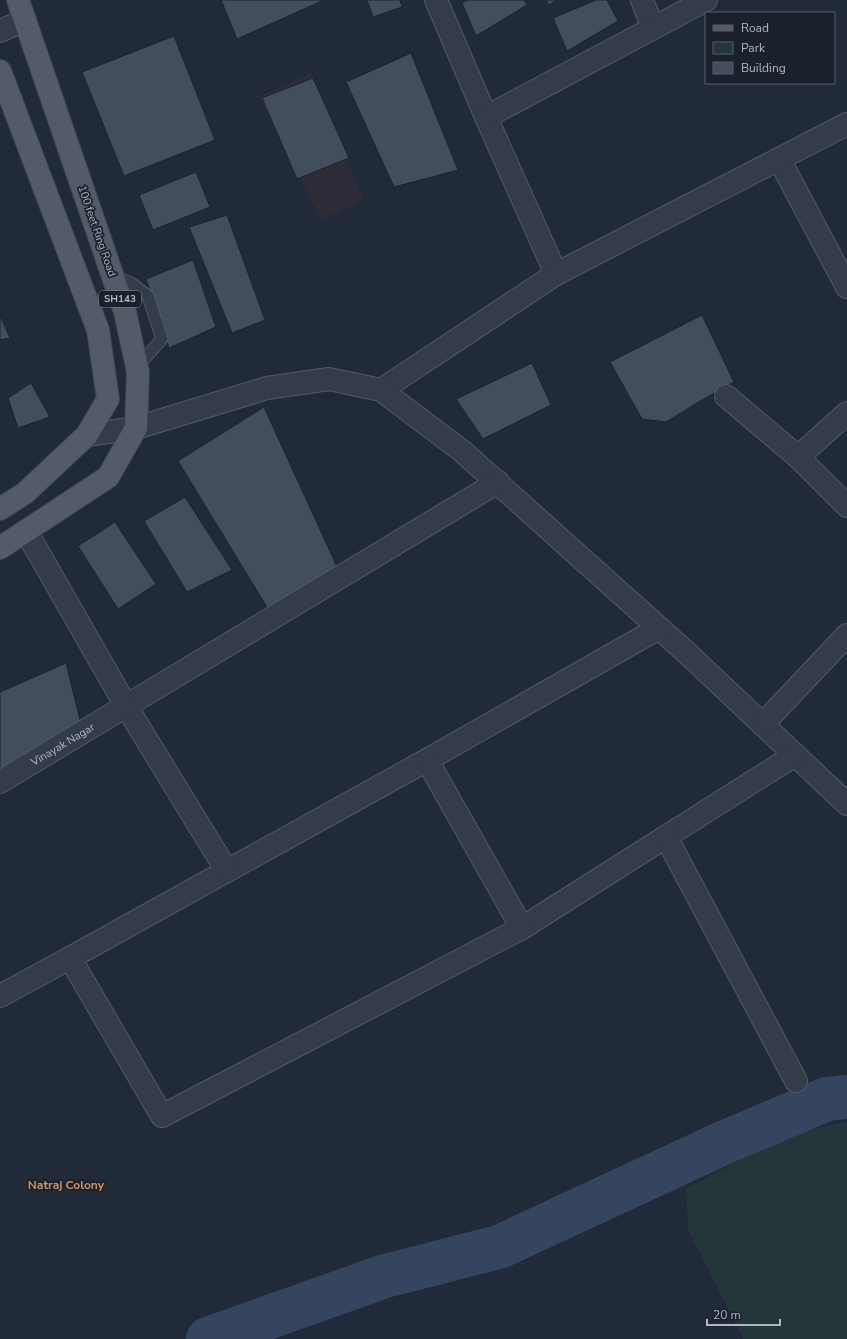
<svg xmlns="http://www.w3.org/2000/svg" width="847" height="1339" viewBox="0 0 847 1339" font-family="'Nunito Sans',sans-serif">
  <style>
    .medical { fill: #2f2c3a }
    .green { fill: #233639 }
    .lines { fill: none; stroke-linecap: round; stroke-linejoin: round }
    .river { stroke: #35455f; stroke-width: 44 }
    .building { fill: #424d5d; stroke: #1c232f }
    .service-casing { stroke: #525a66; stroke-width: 13 }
    .minor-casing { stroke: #525a66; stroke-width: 24 }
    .tertiary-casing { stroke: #525a66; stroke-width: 24 }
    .primary-casing { stroke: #3e4552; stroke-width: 24 }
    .service { stroke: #353c49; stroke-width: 11 }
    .minor { stroke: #353c49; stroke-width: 22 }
    .tertiary { stroke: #353c49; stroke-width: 22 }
    .primary { stroke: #535b69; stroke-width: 22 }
    .labels { text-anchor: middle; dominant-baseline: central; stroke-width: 3.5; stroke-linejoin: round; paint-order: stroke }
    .shield { fill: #1a212d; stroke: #828a97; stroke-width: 1 }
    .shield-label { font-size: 10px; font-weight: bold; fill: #afb7c5 }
    .street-label { font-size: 11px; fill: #afb7c5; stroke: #1a212d }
    .neighbourhood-label { font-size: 12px; font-weight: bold; fill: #d1955e; stroke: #1a212d }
  </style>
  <rect width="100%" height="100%" fill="#212a38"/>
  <polygon class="medical" points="311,73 364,200 321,220 259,97"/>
  <polygon class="green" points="847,1121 847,1339 743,1339 688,1230 686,1189 782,1137"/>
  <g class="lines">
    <polyline class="river" points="208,1339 385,1276 499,1247 723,1143 827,1099 847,1097"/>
  </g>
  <g class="building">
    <polygon points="221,0 324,0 237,39"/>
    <polygon points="367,0 400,0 402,7 373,17"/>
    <polygon points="468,0 524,0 527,5 476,36 462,3"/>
    <polygon points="546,0 557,0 549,5"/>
    <polygon points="596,0 607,0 618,21 567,51 553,18"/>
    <polygon points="174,36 215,140 124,176 82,72"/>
    <polygon points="411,53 458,170 394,187 346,82"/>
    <polygon points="313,78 349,158 297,179 262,98"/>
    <polygon points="196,172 210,207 153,230 139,195"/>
    <polygon points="227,215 265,320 232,333 189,227"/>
    <polygon points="193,260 216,327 169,348 146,279"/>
    <polygon points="0,315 10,338 0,340"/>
    <polygon points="702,315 734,382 707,397 666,422 642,419 610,362"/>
    <polygon points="532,363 551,405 483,439 456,399"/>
    <polygon points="31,383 50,417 18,428 8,398"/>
    <polygon points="264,407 339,571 271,614 178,461"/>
    <polygon points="185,497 232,570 187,592 144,521"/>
    <polygon points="115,522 156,584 118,609 78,546"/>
    <polygon points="66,663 82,728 0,775 0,692"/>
  </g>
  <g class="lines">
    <g class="service-casing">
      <polyline id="service" points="113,276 131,283 148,296 162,339 137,367"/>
    </g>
    <g class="minor-casing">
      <g id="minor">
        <polyline points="436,0 486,117 556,274"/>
        <polyline points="642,0 653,28"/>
        <polyline points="486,117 706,0"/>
        <polyline points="779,159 847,287"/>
        <polyline points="381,390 556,274 847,124"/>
        <polyline points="726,396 798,457"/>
        <polyline points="847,413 798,457 847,506"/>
        <polyline points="87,435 136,428 267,388 329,379 381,390 462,451 688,654 847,804"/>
        <polyline points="659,628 427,760 70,958 162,1116 522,928 795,755"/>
        <polyline points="763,724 847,635"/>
        <polyline points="427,760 522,928"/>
        <polyline points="666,837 796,1081"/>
        <polyline points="227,871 126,706 498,482"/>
        <polyline points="0,996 70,958"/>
      </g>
    </g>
    <g class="tertiary-casing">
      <g id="tertiary">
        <polyline points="0,31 25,20"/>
        <path id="s1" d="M0 782 126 706 26 531"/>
      </g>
    </g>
    <g class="primary-casing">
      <g id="primary">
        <polyline points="0,71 98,330 108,399 87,435 25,493 0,509"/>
        <polyline points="0,548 108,477 136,428 138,372 125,312 18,0"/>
      </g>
    </g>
    <use href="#service" class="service"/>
    <use href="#minor" class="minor"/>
    <use href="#tertiary" class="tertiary"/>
    <use href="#primary" class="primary"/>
  </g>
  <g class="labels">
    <rect class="shield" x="99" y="291" width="42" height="16" rx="3"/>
    <g class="shield-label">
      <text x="120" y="299">SH143</text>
    </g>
    <g class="street-label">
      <text transform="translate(97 231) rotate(71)">100 feet Ring Road</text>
      <text stroke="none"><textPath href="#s1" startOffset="73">Vinayak Nagar</textPath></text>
    </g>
    <g class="neighbourhood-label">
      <text x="66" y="1185">Natraj Colony</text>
    </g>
  </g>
  <rect x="705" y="12" width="130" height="72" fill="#1a212d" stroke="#565d6a"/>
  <rect x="713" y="25" width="20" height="6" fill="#535b69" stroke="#565d6a"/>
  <text x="741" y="32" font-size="12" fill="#afb7c5">Road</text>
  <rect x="713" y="42" width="20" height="12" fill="#233639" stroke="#565d6a"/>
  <text x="741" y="52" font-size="12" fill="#afb7c5">Park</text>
  <rect x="713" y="62" width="20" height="12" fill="#424d5d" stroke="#565d6a"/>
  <text x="741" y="72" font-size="12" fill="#afb7c5">Building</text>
  <path d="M707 1319v6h73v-6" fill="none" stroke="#afb7c5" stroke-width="2"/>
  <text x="713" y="1319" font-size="12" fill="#afb7c5" stroke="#1a212d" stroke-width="3" paint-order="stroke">20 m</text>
</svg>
